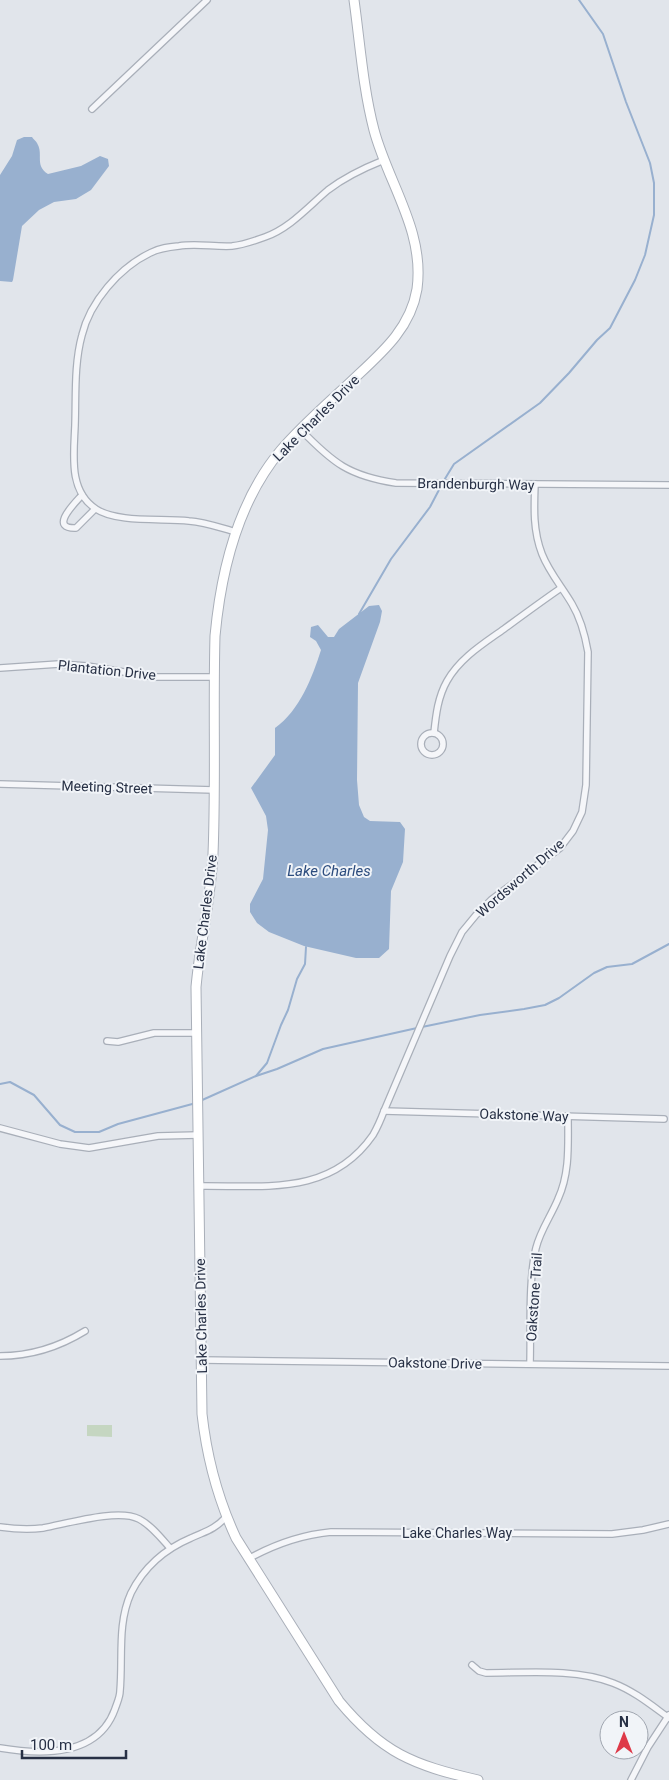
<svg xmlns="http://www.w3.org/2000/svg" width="669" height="1780" viewBox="0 0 669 1780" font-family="Roboto,sans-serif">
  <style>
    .green { fill: #c5d6c1 }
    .water { fill: #98b0cf }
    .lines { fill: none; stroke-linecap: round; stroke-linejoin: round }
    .stream { stroke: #98b0cf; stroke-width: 2 }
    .street-casing { stroke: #a9afb9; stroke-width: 8 }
    .secondary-casing { stroke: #a9afb9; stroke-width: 11 }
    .street { stroke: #f5f6f9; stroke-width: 5.5 }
    .secondary { stroke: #fff; stroke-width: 9 }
    .labels { text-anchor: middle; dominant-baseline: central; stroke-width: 4; stroke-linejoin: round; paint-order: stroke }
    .street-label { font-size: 14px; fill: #273045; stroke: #f1f4f8 }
    .water-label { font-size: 15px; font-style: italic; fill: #2c4c7e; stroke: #f1f4f8 }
  </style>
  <rect width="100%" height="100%" fill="#e1e5eb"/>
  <polygon class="green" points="87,1425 112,1425 112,1437 87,1436"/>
  <g class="water">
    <path d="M24 137H32C33 139 36 141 37 143 44 154 34 165 48 174L81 166 100 156 108 159 109 166 91 190 76 199 54 202 39 210 22 226 13 280 12 282 0 281V175L12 156 17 140Z"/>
    <path d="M379 605 382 611 380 622 358 683 357 780 359 805 364 817 370 821 400 822 405 829 403 862 391 891 389 949 379 958H356L304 946 269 932 257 923 250 912V904L263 879 268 830 266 816 251 788 275 755V728C300 710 312 678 321 650L316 641 310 637 311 627 318 625 328 637H334L339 629 369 606Z"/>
  </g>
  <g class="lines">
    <g class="stream">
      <polyline points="443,482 454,464 540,403 569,373 597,340 610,328 635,280 645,255 654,215 654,183 650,163 626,102 603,34 579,0"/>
      <polyline points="359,614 391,559 430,507 441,486"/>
      <polyline points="422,1027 480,1015 524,1009 545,1005 559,998 594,973 607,967 632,964 669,944"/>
      <polyline points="256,1076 267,1063 281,1025 288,1010 297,979 305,964 306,947"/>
      <polyline points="0,1084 10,1082 34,1095 60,1125 75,1132 99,1132 118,1124 196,1103"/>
      <polyline points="200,1101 256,1076 277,1069 323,1049 417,1028"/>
    </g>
    <g class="street-casing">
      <g id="street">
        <polyline points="92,109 207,0"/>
        <path d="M301 430C333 463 349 476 396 483L669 485"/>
        <path d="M82 495C75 503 48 529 76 528L95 509"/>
        <path d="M236 532C221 528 205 522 189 521 162 518 117 523 96 509 68 491 74 454 75 425 76 396 74 364 82 335 90 302 119 268 150 253 159 248 169 247 179 246 196 243 214 247 232 246 243 245 254 241 265 237 290 228 308 207 328 190 345 177 364 168 384 160"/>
        <polyline points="0,668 59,664 87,666 155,677 214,677"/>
        <circle cx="432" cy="744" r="11"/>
        <path d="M434 733C436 714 438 697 447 681 460 658 483 644 504 629 523 615 542 601 561 588"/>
        <polyline points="0,784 214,790"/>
        <polyline points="107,1041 118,1042 154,1033 196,1033"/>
        <polyline points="384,1111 664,1119"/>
        <polyline points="0,1128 60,1144 89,1148 158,1136 198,1135"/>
        <path d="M198 1186C264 1185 330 1197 373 1135 377 1128 381 1119 384 1111L450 956 462 932 476 915 491 900 560 848 573 831 582 812 586 785 588 652C585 635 581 619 572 604 562 587 549 572 542 554 533 531 534 508 535 484"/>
        <path d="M0 1356C31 1356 59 1347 85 1331"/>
        <polyline points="202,1360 669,1366"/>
        <path d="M530 1364C531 1329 528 1281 536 1248 540 1231 551 1216 558 1199 570 1173 568 1145 568 1116"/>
        <path d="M0 1527C14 1529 29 1530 43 1528 66 1524 118 1508 139 1519 151 1525 161 1538 170 1548"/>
        <path d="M248 1559C275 1544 300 1535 331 1532L612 1534 643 1530 669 1524"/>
        <path d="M472 1665 479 1671 486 1673C526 1673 575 1668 613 1683 634 1691 651 1705 669 1718"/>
        <path d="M0 1748C41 1755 98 1757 115 1709 117 1703 120 1697 120 1691 123 1658 117 1624 131 1593 144 1567 165 1549 191 1538 206 1531 214 1530 226 1517"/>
        <polyline points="631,1780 648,1747 669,1715"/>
      </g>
    </g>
    <g class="secondary-casing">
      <path id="secondary" d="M354 0C360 43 363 88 374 130 388 183 425 231 417 289 411 326 385 350 359 374 333 399 304 423 281 450 238 501 221 571 215 636 213 708 216 781 213 854 211 899 200 942 196 987L202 1414C207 1459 217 1497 236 1538L339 1701C382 1753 413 1765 478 1780"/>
    </g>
    <use href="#street" class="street"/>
    <use href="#secondary" class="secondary"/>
  </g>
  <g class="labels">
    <g class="street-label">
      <text transform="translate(316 418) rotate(-45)">Lake Charles Drive</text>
      <text transform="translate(476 484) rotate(1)">Brandenburgh Way</text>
      <text transform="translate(107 670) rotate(6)">Plantation Drive</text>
      <text transform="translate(107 787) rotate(2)">Meeting Street</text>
      <text transform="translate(520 878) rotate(-41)">Wordsworth Drive</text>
      <text transform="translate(205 912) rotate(-83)">Lake Charles Drive</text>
      <text transform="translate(524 1115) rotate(2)">Oakstone Way</text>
      <text transform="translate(534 1297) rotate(-86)">Oakstone Trail</text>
      <text transform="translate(201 1316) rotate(-91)">Lake Charles Drive</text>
      <text transform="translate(435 1363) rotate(1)">Oakstone Drive</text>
      <text x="457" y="1533">Lake Charles Way</text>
    </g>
    <g class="water-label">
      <text x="329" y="871">Lake Charles</text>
    </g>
  </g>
  <g transform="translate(624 1735)"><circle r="24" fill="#f1f4f8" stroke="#a0a6b0"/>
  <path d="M0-4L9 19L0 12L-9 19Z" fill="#de3948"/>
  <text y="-8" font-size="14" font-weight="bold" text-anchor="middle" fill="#273045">N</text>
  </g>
  <path d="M22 1750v8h104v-8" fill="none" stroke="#273045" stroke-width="2.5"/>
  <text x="30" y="1750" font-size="15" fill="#273045" stroke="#f1f4f8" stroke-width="4" paint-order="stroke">100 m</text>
</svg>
